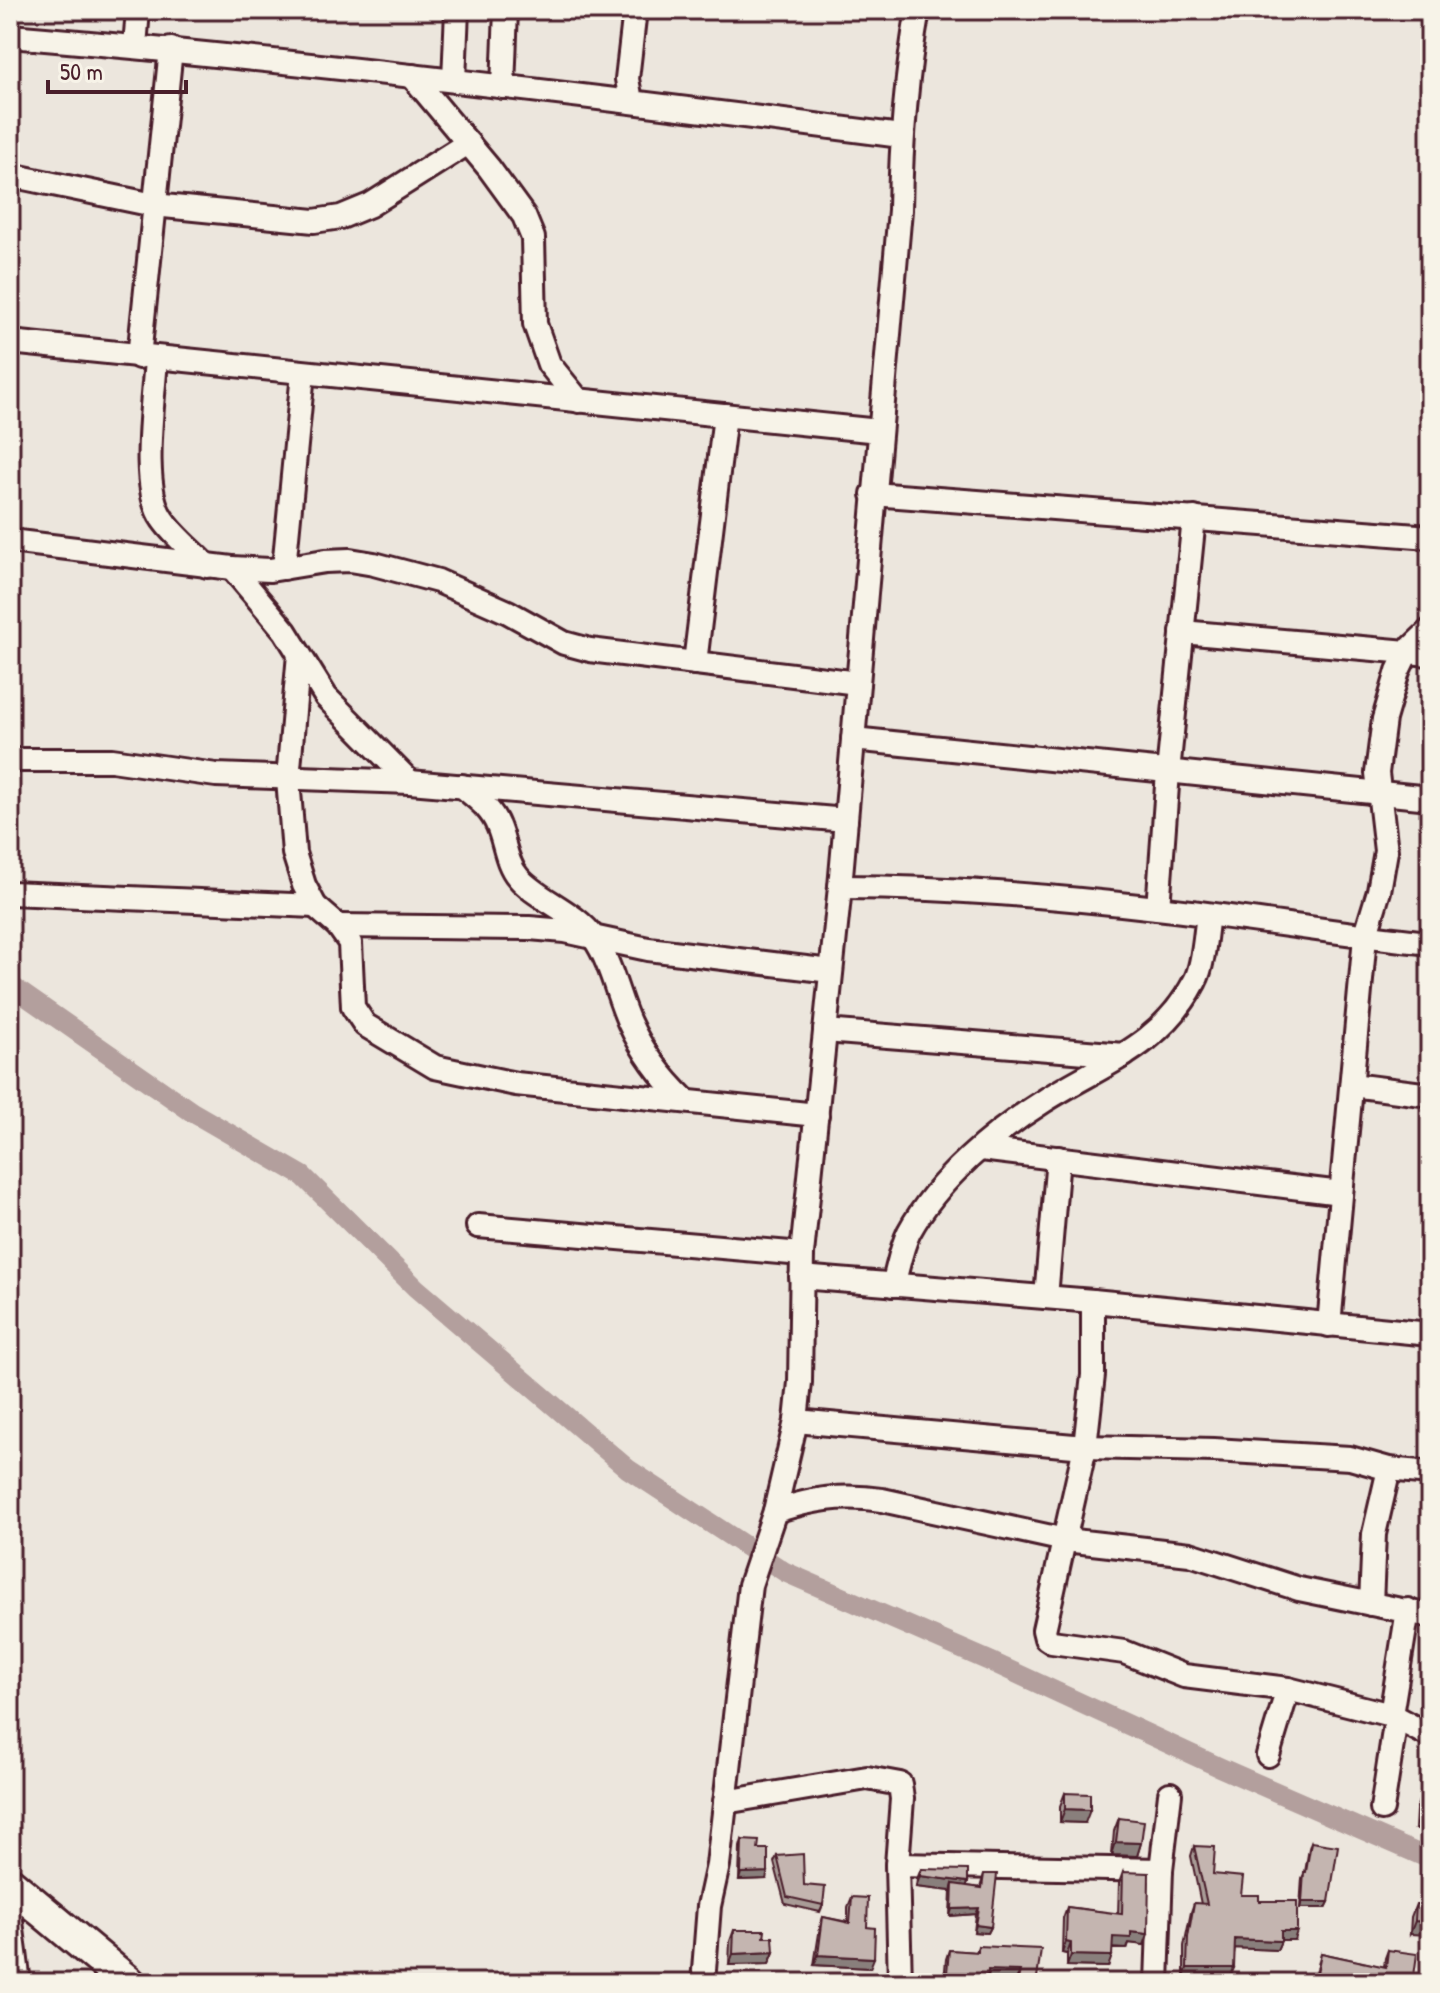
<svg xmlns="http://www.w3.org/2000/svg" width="1440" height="1993" viewBox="0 0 1440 1993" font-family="'Patrick Hand',sans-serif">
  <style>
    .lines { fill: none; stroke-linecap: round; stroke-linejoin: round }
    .canal { stroke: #b39f9d; stroke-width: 20 }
    .minor-casing { stroke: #4a1f2b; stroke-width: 28 }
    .highway-casing { stroke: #4a1f2b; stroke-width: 38 }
    .minor { stroke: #f7f3e8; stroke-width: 22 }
    .highway { stroke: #f7f3e8; stroke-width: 32 }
    .wall { fill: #a99c97; stroke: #4a1f2b; stroke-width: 2 }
    .shaded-wall { fill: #897f7b; stroke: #4a1f2b; stroke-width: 2 }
    .building { fill: #c4b5b0; stroke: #4a1f2b; stroke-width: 2 }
  </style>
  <rect width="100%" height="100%" fill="#ece6dd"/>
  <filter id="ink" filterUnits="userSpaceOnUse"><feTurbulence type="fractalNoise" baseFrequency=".0125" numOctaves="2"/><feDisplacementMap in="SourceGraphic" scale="16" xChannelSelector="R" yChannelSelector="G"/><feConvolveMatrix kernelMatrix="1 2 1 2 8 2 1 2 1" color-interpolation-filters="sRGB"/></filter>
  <g filter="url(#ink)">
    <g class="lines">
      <polyline class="canal" points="10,985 192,1112 303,1176 416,1288 628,1469 785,1572 994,1663 1219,1767 1430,1859"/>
      <g class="minor-casing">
        <g id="minor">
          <path d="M10 36C308 61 605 98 901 136"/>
          <polyline points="135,46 138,10"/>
          <polyline points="412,76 489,168 524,216 533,238 535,324 549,364 579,401"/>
          <polyline points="454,80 457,10"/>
          <polyline points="503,87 506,10"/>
          <polyline points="631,101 627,79 635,10"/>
          <polyline points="10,175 154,205 314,221 341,217 370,205 468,143"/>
          <polyline points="10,342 879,431"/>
          <polyline points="139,357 171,49"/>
          <path d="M156 358C154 399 139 488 163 520 175 537 193 551 207 566"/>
          <polyline points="873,494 1430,537"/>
          <polyline points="10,541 232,568 270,570 325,561 350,560 374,564 438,581 508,612 564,643 590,650 858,683"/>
          <polyline points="232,568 285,631 326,697 410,782"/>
          <polyline points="284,568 303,373"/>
          <polyline points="1182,632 1430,654"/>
          <polyline points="299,654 288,779 294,853 304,885 315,906 338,926 350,943 353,1007 365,1025 435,1067 516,1084 817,1115"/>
          <polyline points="695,663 725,415"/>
          <polyline points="853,739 1430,798"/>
          <polyline points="10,760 112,760 216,775 410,782 846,820"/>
          <path d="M462 786C476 798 491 808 498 826 505 842 506 863 518 877 536 899 575 911 594 938 611 962 617 995 629 1022 643 1053 661 1077 685 1100"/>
          <path d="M840 887C945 887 1052 896 1157 908 1248 918 1339 934 1430 943"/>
          <polyline points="10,893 315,906"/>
          <polyline points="1158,908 1168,772 1194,518"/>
          <polyline points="338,926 529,928 565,931 648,949 831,971"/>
          <polyline points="825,1031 1124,1055"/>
          <polyline points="1352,1085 1430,1095"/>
          <polyline points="981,1149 1341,1193"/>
          <polyline points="478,1226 802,1254"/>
          <polyline points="801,1277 1093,1301 1430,1334"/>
          <path d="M893 1285C898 1268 901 1248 909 1232 938 1179 993 1133 1044 1101 1102 1064 1161 1047 1195 981 1204 965 1205 933 1208 915"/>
          <polyline points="1046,1297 1058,1158"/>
          <polyline points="1093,1301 1093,1375 1085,1447 1044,1630 1046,1638 1052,1642 1124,1652 1184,1676 1288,1689 1391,1715 1430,1736"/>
          <polyline points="1329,1325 1365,937 1379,891 1386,851 1377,773 1384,719 1398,671 1407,652 1430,630"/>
          <polyline points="796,1421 1085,1447 1214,1450 1350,1458 1389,1469 1430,1473"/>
          <path d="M775 1511C813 1499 841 1494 882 1500L1065 1540 1190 1554 1299 1589 1430 1616"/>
          <polyline points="1371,1604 1374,1534 1389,1469"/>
          <polyline points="1391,1715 1408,1610"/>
          <polyline points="1268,1755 1288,1689"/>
          <polyline points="725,1802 867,1778 900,1784 902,1799 897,1865 900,1983"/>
          <polyline points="1382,1809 1396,1718"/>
          <polyline points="897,1865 1161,1870"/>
          <polyline points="10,1914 19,1983"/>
          <path d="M703 1983 709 1906 718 1865 750 1585 775 1511 796 1421 800 1382 802 1254 840 887 900 210C901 143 906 76 918 10"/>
          <polyline points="1157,1983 1161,1870 1170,1794"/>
        </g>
      </g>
      <g class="highway-casing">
        <polyline id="highway" points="10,1884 129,1983"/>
      </g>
      <use href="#minor" class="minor"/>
      <use href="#highway" class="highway"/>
    </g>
    <g class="wall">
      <polygon points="1065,1793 1085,1823 1060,1822 1060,1806"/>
      <polygon points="1420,1797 1430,1797 1430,1829 1415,1829 1416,1810"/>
      <polygon points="1119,1818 1141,1843 1137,1856 1112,1855 1114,1831"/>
      <polygon points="742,1840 766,1879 739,1880 740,1847"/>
      <polygon points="1311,1842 1329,1902 1326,1908 1300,1908 1302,1878 1305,1872 1309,1848"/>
      <polygon points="1194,1846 1213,1874 1241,1895 1259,1901 1294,1940 1281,1940 1277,1950 1235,1948 1230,1978 1184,1978 1184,1946 1191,1912 1194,1903 1201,1904 1191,1856"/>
      <polygon points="777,1856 823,1905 820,1912 785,1904 774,1862"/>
      <polygon points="921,1869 968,1882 966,1886 980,1888 984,1874 991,1927 988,1933 974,1932 976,1914 950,1916 951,1891 916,1887 917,1879"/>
      <polygon points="1123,1872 1144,1945 1129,1943 1127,1949 1112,1949 1108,1967 1067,1966 1067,1954 1062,1953 1063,1918 1067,1907 1118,1914 1119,1883"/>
      <polygon points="852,1897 867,1927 870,1968 814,1965 820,1927 823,1917 848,1922 848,1907"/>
      <polygon points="1416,1904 1430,1904 1410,1934 1411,1917"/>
      <polygon points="734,1930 764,1937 774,1952 769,1964 729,1965 730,1941"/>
      <polygon points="978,1946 1035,1983 1016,1983 1016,1980 986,1979 985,1983 944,1981 946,1959 949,1950 976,1952"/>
      <polygon points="1388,1950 1413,1983 1336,1983 1314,1981 1321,1953 1384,1967 1385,1958"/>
    </g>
    <g class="shaded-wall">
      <polygon points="1065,1809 1090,1810 1085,1823 1060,1822"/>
      <polygon points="1420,1816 1430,1816 1430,1829 1415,1829"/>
      <polygon points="1116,1842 1141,1843 1137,1856 1112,1855"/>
      <polygon points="768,1872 766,1879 739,1880 741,1873"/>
      <polygon points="920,1876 968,1882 964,1892 953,1884 951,1891 916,1887"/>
      <polygon points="1302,1902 1329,1902 1326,1908 1300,1908"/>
      <polygon points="979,1908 976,1914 950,1916 952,1909"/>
      <polygon points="1415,1921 1430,1922 1430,1935 1410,1934"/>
      <polygon points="976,1925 991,1927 988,1933 974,1932"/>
      <polygon points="1281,1931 1297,1931 1294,1940 1277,1940"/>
      <polygon points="1131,1932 1148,1934 1144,1945 1129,1943 1127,1949 1109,1948 1113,1937"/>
      <polygon points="1235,1939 1281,1941 1277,1950 1232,1948"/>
      <polygon points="1066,1942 1071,1943 1067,1954 1062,1953"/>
      <polygon points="774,1952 769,1964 729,1965 733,1954"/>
      <polygon points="818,1955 874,1958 870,1968 814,1965"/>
      <polygon points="1071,1955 1112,1956 1108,1967 1067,1966"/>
      <polygon points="1187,1968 1234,1968 1230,1978 1184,1978"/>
      <polygon points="988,1970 1020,1971 1016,1980 986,1979 985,1983 944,1981 947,1973"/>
      <polygon points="1317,1973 1377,1978 1375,1983 1336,1983 1314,1981"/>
      <polygon points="1018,1979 1037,1979 1035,1983 1017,1983"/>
    </g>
    <g class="building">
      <polygon points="1065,1793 1090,1794 1090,1810 1065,1809"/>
      <rect x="1420" y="1797" width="10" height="19"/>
      <polygon points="1119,1818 1144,1821 1141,1843 1116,1842"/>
      <polygon points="742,1840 759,1841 758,1849 768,1849 768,1872 741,1873"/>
      <polygon points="1311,1842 1338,1846 1329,1902 1302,1902 1304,1872 1306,1872"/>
      <polygon points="1194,1846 1215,1847 1213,1874 1243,1877 1241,1895 1259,1895 1259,1901 1297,1901 1297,1931 1281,1931 1281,1941 1235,1939 1234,1968 1187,1968 1188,1937 1194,1903 1207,1904"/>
      <polygon points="803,1854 804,1885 825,1887 823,1905 787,1897 777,1856"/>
      <polygon points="921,1869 968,1870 968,1882 920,1876"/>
      <polygon points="1123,1872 1149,1873 1148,1934 1131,1932 1131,1938 1113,1937 1112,1956 1071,1955 1071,1943 1066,1942 1067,1907 1122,1914"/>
      <polygon points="984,1874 997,1874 991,1927 976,1925 979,1908 952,1909 953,1884 982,1888"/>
      <polygon points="852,1897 868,1898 867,1927 875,1928 874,1958 818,1955 823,1917 850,1923"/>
      <polygon points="1416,1904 1430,1904 1430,1922 1415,1921"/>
      <polygon points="734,1930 765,1930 764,1937 773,1937 774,1952 733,1954"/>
      <polygon points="978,1946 1041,1949 1037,1979 1018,1979 1020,1971 988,1970 988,1975 947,1973 949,1950 978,1952"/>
      <polygon points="1388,1950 1417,1954 1413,1983 1376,1983 1377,1978 1317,1973 1321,1953 1386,1967"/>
    </g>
  </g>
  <rect width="1440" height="1993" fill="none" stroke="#f7f3e8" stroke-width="40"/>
  <rect x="20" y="20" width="1400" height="1953" fill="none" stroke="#4a1f2b" stroke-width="3" filter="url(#ink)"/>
  <path d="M48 80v12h138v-12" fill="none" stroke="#4a1f2b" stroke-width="4"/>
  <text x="60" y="80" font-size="24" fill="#4a1f2b" stroke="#f7f3e8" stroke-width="6" paint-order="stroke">50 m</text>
</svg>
